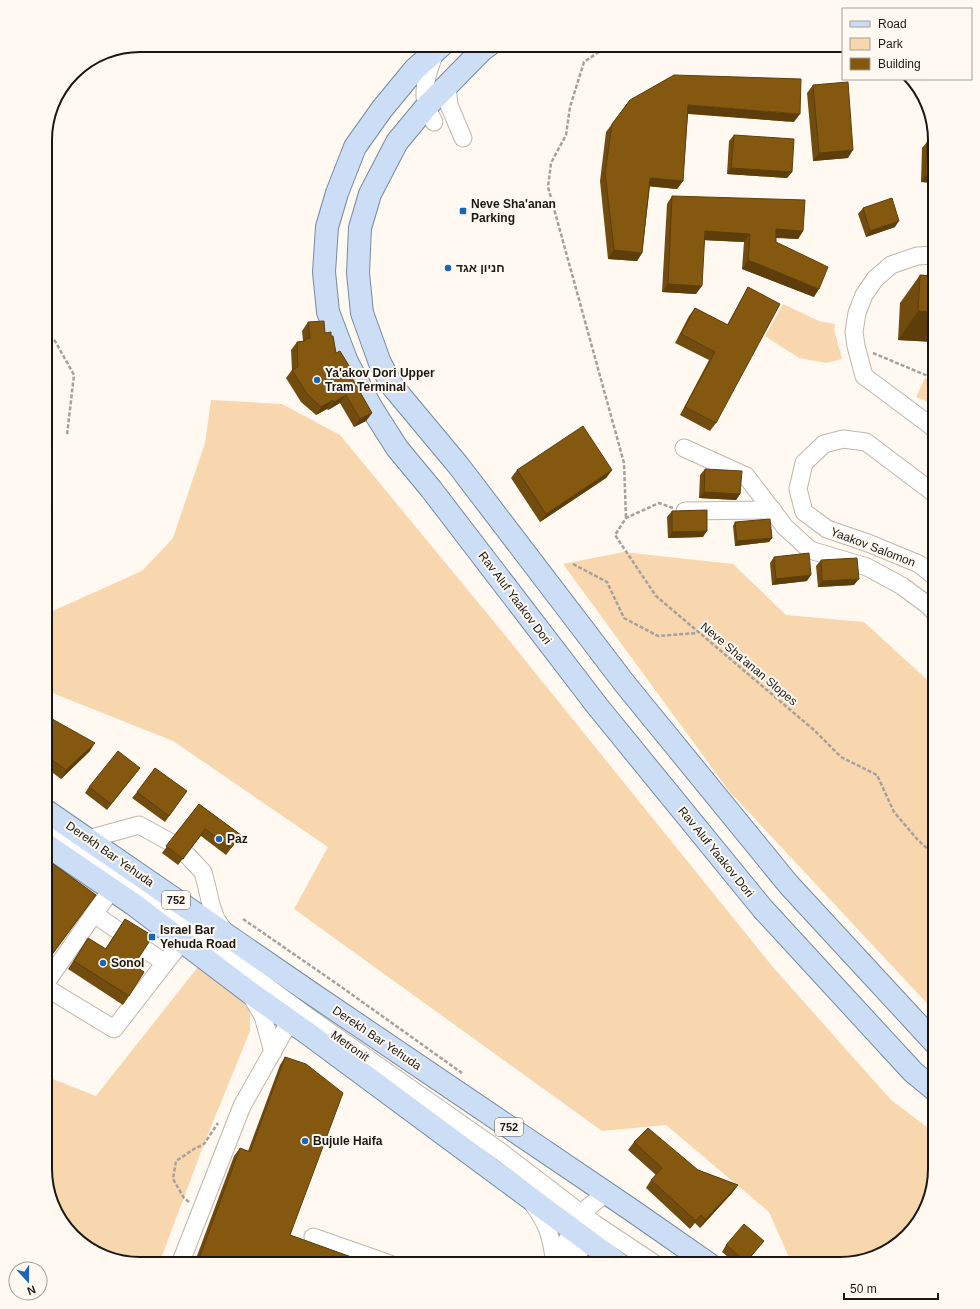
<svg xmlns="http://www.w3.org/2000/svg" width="980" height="1309" viewBox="0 0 980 1309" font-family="Arial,'Noto Sans Hebrew',sans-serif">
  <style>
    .green { fill: #f8d7ae }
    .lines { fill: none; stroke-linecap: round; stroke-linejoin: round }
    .minor-casing { stroke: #bfb6ac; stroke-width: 19 }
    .major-casing { stroke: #778aa2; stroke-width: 24 }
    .path { stroke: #a6a19b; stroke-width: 2.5; stroke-dasharray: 4 2; stroke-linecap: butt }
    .minor { stroke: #fff; stroke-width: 17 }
    .major { stroke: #cbdef5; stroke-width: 22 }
    .wall { fill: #724c0e }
    .shaded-wall { fill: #5d3e0b }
    .building { fill: #855810; stroke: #5d3e0b }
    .poi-dot { fill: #1c65b5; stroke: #fff9f2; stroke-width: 1.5 }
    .labels { text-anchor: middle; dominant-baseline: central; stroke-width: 4; stroke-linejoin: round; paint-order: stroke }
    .shield { fill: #fff9f2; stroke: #5f5c57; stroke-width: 1 }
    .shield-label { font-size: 11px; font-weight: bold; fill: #1b1814 }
    .poi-label { font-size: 12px; font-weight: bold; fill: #1b1814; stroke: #fff9f2; text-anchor: start }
    .street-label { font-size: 12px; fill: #1b1814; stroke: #fff9f2 }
    .rim { fill: none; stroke: #1b1814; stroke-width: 2 }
  </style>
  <rect width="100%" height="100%" fill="#fff9f2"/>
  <g class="green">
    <polygon points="783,304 819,321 835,324 834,329 842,359 826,363 799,358 765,336"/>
    <polygon points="925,378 935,382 935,405 916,397"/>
    <polygon points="211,400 282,404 340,435 495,623 772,966 891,1100 935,1133 935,1170 922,1216 893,1248 841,1264 792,1264 769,1212 666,1125 602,1131 294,909 328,847 173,741 45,690 45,613 48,613 142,571 173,538 205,443"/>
    <polygon points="623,552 733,564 786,615 864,622 935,687 935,1012 729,791 563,564"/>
    <polygon points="201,963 247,999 250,1013 250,1031 204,1144 159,1264 139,1264 93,1251 61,1222 45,1169 45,1076 96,1096"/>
  </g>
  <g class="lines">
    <g class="minor-casing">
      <g id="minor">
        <polyline points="447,86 449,105 463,138"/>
        <path d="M434 122C431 117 429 112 427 107 421 90 429 67 436 51"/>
        <polyline points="935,429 864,376 856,346 854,332 857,313 864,295 875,279 891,265 917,256 935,255"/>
        <polyline points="684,448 746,476 785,527 810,550 867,567 902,586 929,606 935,613"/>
        <polyline points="685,511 773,510"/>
        <polyline points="935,577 919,564 868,543 827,529 804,512 798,489 804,463 824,444 843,439 866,442 935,494"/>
        <polyline points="45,827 162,909 314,1021 501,1152 595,1224 655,1264"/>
        <polyline points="88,839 139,825 170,842 187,855 203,872 206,883 211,905 216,919 225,932"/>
        <polyline points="112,889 94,914 165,963 182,942"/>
        <polyline points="45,984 94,914"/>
        <polyline points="45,987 114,1029 165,963"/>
        <polyline points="250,994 263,1016 273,1052"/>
        <path d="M533 1204C549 1225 551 1237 555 1263"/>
        <polyline points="313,1237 390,1264"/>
        <polyline points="180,1264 242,1106 296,1010"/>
        <polyline points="555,1264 581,1213 606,1193"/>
        <polyline points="572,1264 592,1230"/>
      </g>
    </g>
    <g class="major-casing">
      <g id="major">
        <polyline points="442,45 415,69 382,109 355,147 337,193 327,227 324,272 328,312 347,362 371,407 397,448 431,489 598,707 762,908 913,1072 935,1090"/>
        <polyline points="489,45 482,50 426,107 397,142 370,194 360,228 358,273 362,313 380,363 393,387 458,465 625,684 789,885 935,1043"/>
        <polyline points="45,810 308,991 630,1209 709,1264"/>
        <polyline points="45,844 133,904 249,992 307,1033 619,1264"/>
      </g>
    </g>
    <g class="path">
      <polyline points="609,45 584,62 570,107 566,135 551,163 548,187 624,463 626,518"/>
      <polyline points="45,332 55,341 74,375 67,435"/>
      <polyline points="873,353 935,379"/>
      <polyline points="673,508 659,503 626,518 615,535 656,596 814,730 841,757 877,775 894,812 917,839 935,856"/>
      <polyline points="573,564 607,582 624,618 658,636 697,633"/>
      <polyline points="243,919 340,986 462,1073"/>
      <polyline points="189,1202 184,1198 173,1179 176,1161 194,1149 204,1144 218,1123"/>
    </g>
    <use href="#minor" class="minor"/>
    <use href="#major" class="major"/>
  </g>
  <g class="wall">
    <polygon points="813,85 848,158 813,161 807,93"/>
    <polygon points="630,100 794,122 688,114 683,181 677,189 650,186 642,253 637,261 608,259 600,181 606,132"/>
    <polygon points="734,135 792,172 787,178 727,174 729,141"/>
    <polygon points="927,142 935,183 921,182 922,148"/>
    <polygon points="672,196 803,231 798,239 776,238 776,242 814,297 742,269 744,242 705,240 696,294 662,292 667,204"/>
    <polygon points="863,208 895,227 866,237 858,214"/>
    <polygon points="932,269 935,269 935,342 898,340 900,303 920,275 928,275"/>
    <polygon points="748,287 716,423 710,431 680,415 709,360 675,343 689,316 695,308 727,325 743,296"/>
    <polygon points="308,322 331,336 336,353 372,413 366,421 354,427 340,403 328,410 327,409 316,415 301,402 286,378 292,370 291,350 297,342 303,341 302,331"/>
    <polygon points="705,469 740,494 736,500 699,498 700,475"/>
    <polygon points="517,470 612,470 606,478 540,522 511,478"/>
    <polygon points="672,511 703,537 668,538 667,517"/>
    <polygon points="735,522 772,538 769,542 735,546 733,526"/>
    <polygon points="774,557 807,581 772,585 770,563"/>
    <polygon points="821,560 854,585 818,587 816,566"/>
    <polygon points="45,715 90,751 61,779 45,767"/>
    <polygon points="140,768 107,810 85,793 89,787"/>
    <polygon points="187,791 165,822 132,798 137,792"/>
    <polygon points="199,804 241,835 226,855 201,836 178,865 162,853"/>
    <polygon points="45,858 96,895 45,965"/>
    <polygon points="125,919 134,965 129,996 123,1005 68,969 88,938 105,949"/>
    <polygon points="285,1057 290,1235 371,1264 194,1264 234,1156 240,1148 248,1151 280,1065"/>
    <polygon points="634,1142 698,1170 738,1185 732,1193 700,1228 695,1223 690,1229 646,1188 651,1180 656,1175 628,1150"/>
    <polygon points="726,1245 759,1247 745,1264 737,1264 722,1252"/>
  </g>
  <g class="shaded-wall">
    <polygon points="688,105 800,114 794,122 683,113"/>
    <polygon points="853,150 848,158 813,161 819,153"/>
    <polygon points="731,168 792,172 787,178 727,174"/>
    <polygon points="925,176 935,177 935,183 921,182"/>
    <polygon points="650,178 683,181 677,189 645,186"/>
    <polygon points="899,221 895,227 866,237 870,231"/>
    <polygon points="776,229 803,231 798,239 770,237"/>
    <polygon points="705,231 750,234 744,242 700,240"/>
    <polygon points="614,250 642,253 637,261 608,259"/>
    <polygon points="748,260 819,289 814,297 742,269"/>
    <polygon points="668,284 702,286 696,294 662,292"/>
    <polygon points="918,311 935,312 935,342 898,340"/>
    <polygon points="346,395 340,403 328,410 334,402"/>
    <polygon points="333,400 327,409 316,415 321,407"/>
    <polygon points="372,413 366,421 354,427 360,419"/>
    <polygon points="612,470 606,478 540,522 546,514"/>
    <polygon points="704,492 740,494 736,500 699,498"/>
    <polygon points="707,531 703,537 668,538 672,532"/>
    <polygon points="772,538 769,542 735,546 737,541"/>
    <polygon points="811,575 807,581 772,585 776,579"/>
    <polygon points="859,579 854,585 818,587 822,581"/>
    <polygon points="95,743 90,751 61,779 66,770"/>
    <polygon points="738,1185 732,1193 700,1228 705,1220"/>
  </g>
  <g class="building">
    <polygon points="674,75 801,79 800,114 688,105 683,181 650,178 642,253 614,250 605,173 612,124 630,100"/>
    <polygon points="848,82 853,150 819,153 813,85"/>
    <polygon points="734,135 794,139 792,172 731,168"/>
    <polygon points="927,142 935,142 935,177 925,176"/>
    <polygon points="672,196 805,200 803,231 776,229 776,242 828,267 819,289 748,260 750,234 705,231 702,286 668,284"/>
    <polygon points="892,198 899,221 870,231 863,208"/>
    <polygon points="932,269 935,269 935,312 918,311 920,275 932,276"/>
    <polygon points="748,287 780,304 716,423 685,407 715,352 681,334 695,308 728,325"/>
    <polygon points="324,321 325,333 331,332 331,336 333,336 336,353 340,351 354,374 351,376 372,413 360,419 346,395 334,402 333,400 321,407 307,394 292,370 298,367 297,342 305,341 305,339 310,338 308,322"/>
    <polygon points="583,426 612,470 546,514 517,470"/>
    <polygon points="705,469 742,471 740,494 704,492"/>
    <polygon points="707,510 707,531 672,532 672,511"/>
    <polygon points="770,519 772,538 737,541 735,522"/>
    <polygon points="809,553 811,575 776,579 774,557"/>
    <polygon points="857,558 859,579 822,581 821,560"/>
    <polygon points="45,715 95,743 66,770 45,755"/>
    <polygon points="118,751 140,768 111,804 89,787"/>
    <polygon points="155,768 187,791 169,816 137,792"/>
    <polygon points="199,804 241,835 231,848 205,829 183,859 166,846"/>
    <polygon points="45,858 96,895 50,957 45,953"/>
    <polygon points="125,919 153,936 134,965 144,972 129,996 74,961 88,938 106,949"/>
    <polygon points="285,1057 306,1064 343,1093 290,1235 371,1264 197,1264 240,1148 250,1152"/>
    <polygon points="648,1128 698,1170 738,1185 705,1220 701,1215 696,1221 651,1180 662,1168 634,1142"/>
    <polygon points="744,1224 764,1241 746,1262 726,1245"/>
  </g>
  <g class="poi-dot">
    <rect x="459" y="207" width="8" height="8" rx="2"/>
    <circle cx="448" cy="268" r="4"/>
    <circle cx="317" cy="380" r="4"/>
    <circle cx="219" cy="839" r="4"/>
    <rect x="148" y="933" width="8" height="8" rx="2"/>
    <circle cx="103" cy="963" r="4"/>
    <circle cx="305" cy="1141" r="4"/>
  </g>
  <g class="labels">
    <g class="shield">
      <rect x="162" y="891" width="28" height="18" rx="3"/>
      <rect x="495" y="1118" width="28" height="18" rx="3"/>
    </g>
    <g class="shield-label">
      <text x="176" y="900">752</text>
      <text x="509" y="1127">752</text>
    </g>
    <g class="poi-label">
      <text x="471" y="204">Neve Sha'anan<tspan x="471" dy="14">Parking</tspan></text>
      <text x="456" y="268">חניון אגד</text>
      <text x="325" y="373">Ya'akov Dori Upper<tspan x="325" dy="14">Tram Terminal</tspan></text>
      <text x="227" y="839">Paz</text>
      <text x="160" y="930">Israel Bar<tspan x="160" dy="14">Yehuda Road</tspan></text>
      <text x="111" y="963">Sonol</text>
      <text x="313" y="1141">Bujule Haifa</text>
    </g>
    <g class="street-label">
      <text transform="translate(873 547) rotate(21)">Yaakov Salomon</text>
      <text transform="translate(515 598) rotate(53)">Rav Aluf Yaakov Dori</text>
      <text transform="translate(749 664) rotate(40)">Neve Sha'anan Slopes</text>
      <text transform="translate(716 852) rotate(51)">Rav Aluf Yaakov Dori</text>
      <text transform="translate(110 854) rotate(35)">Derekh Bar Yehuda</text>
      <text transform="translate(377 1038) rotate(34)">Derekh Bar Yehuda</text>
      <text transform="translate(350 1046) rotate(35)">Metronit</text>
    </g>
  </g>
  <path d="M0 0H980V1309H0ZM140 52H840A88 88 0 0 1 928 140V1169A88 88 0 0 1 840 1257H140A88 88 0 0 1 52 1169V140A88 88 0 0 1 140 52Z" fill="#fff9f2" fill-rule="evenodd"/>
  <path class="rim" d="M140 52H840A88 88 0 0 1 928 140V1169A88 88 0 0 1 840 1257H140A88 88 0 0 1 52 1169V140A88 88 0 0 1 140 52Z"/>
  <rect x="842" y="8" width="130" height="72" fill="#fff9f2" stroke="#a49f99"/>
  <rect x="850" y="21" width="20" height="6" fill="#cbdef5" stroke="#a49f99"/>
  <text x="878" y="28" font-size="12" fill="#1b1814">Road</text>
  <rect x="850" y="38" width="20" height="12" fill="#f8d7ae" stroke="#a49f99"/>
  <text x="878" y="48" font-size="12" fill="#1b1814">Park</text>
  <rect x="850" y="58" width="20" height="12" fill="#855810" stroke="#a49f99"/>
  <text x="878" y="68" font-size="12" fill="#1b1814">Building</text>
  <g transform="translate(28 1281) rotate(159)"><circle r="19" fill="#fff9f2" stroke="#a49f99"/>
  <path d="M0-3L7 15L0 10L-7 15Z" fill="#1c65b5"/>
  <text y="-6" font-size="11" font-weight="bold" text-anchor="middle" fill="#1b1814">N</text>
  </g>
  <path d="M844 1293v6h94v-6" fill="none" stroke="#1b1814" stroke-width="2"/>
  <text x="850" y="1293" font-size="12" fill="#1b1814" stroke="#fff9f2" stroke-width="3" paint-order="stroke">50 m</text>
</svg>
